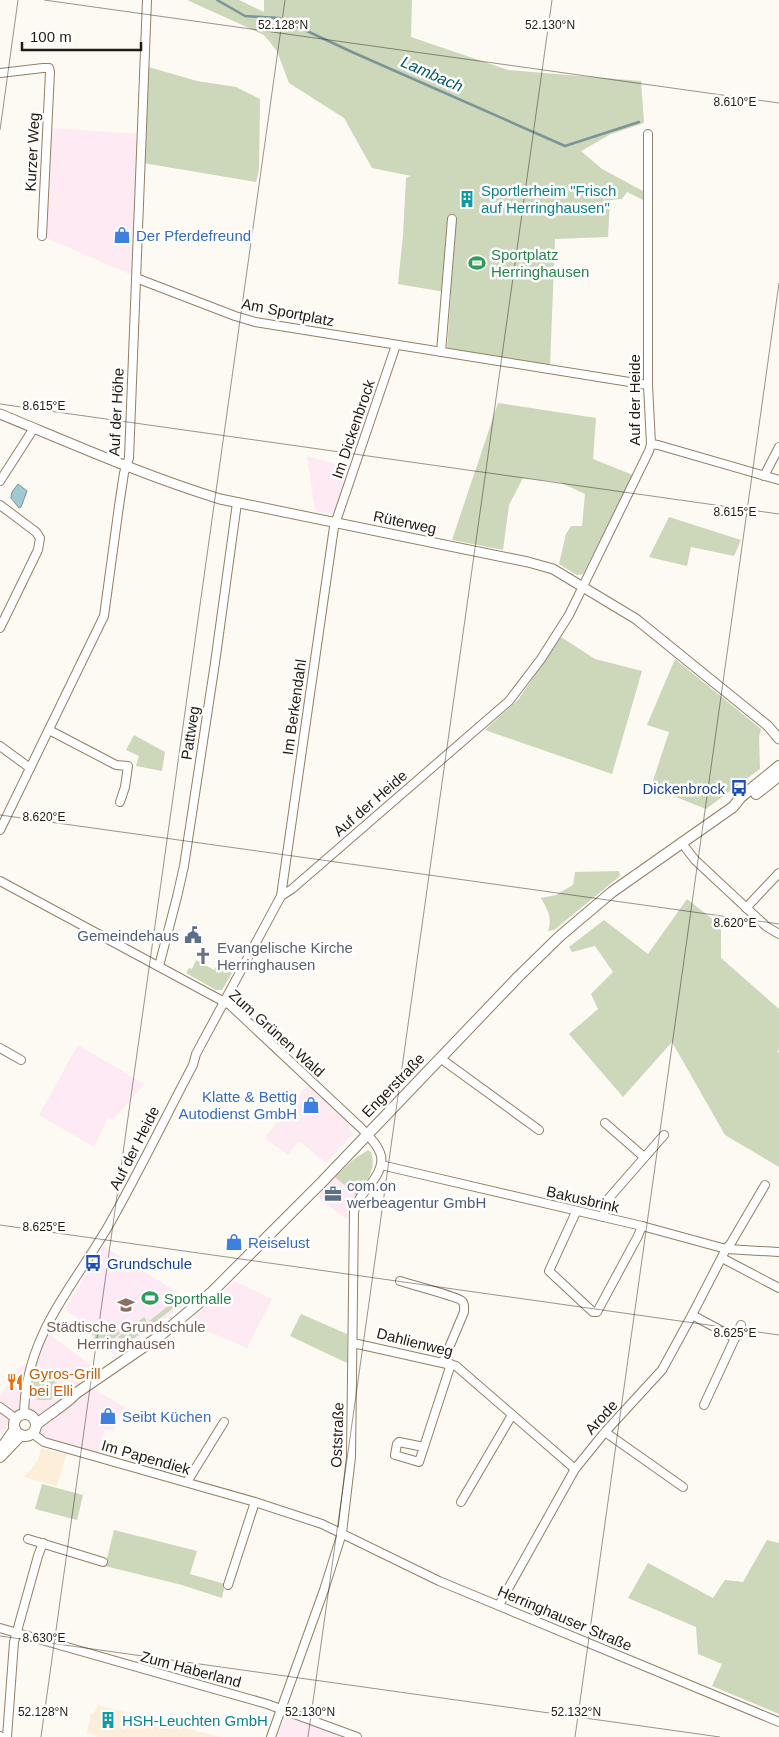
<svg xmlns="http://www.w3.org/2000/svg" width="779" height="1737" viewBox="0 0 779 1737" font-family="Arial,sans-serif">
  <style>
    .commercial { fill: #fdeaf3 }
    .built { fill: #fceed9 }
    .education { fill: #fdeaf4 }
    .green { fill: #cdd7ba }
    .water { fill: #a0c9d1; stroke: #7a9597 }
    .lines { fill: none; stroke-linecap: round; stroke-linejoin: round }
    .stream { stroke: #7a9597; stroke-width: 2.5 }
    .minor-casing { stroke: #918065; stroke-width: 10 }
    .tertiary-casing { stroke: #918065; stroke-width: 11 }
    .secondary-casing { stroke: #918065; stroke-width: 12 }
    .minor { stroke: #fff; stroke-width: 8 }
    .tertiary { stroke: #fff; stroke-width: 9 }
    .secondary { stroke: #fff; stroke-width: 10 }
    .ticks { fill: none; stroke: #221b10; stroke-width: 1; stroke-opacity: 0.45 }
    .labels { text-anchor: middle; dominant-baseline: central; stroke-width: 5; stroke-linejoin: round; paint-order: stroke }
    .street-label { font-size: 15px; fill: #221b10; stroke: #fff }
    .culture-label { font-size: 15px; fill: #0d838f; stroke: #fff; text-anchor: start }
    .shop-label { font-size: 15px; fill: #366cbe; stroke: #fff; text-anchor: start }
    .leisure-label { font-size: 15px; fill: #27864d; stroke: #fff; text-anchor: start }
    .transit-label { font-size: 15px; fill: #164399; stroke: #fff; text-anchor: end }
    .service-label { font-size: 15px; fill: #4e5e75; stroke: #fff; text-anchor: end }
    .worship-label { font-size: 15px; fill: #5b616d; stroke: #fff; text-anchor: start }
    .education-label { font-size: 15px; fill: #785e54; stroke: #fff }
    .food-label { font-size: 15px; fill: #c56008; stroke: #fff; text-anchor: start }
    .water-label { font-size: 16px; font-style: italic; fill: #015a67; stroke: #fff }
    .ticks-label { font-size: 12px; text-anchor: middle; fill: #221b10; stroke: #fff; stroke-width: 5; stroke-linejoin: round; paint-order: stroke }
  </style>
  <rect width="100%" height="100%" fill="#fdf9f3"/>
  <g class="commercial">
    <polygon points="49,128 140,134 132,275 44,237"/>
    <polygon points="307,456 352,469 336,515 315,511"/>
    <polygon points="308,1084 352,1126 349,1129 353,1134 326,1163 299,1141 288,1155 265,1138"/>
    <polygon points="335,1177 356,1195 349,1205 348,1220 316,1196"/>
    <polygon points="234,1281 272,1299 247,1348 189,1323"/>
    <polygon points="49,1334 96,1369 94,1390 125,1407 123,1415 120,1415 114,1431 105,1429 98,1452 46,1440 42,1437 33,1418 23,1413 16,1413 0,1435 0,1395 18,1368 38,1357"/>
    <polygon points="295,1717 342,1735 341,1737 277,1737 284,1720"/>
  </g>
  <g class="built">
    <polygon points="41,1448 66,1455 57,1486 24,1477 38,1461"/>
    <polygon points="98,1705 220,1737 98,1737 97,1735 87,1733 91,1713 94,1713"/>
  </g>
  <g class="education">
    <polygon points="78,1045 144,1084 113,1120 108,1117 94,1147 39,1115"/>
    <polygon points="103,1246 190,1300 115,1355 93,1339 94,1337 73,1323 77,1317 65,1310"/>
  </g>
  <g class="green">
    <polygon points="187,0 239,0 264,12 264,0 412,0 411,37 508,70 641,81 644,123 611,134 581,151 602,169 643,191 643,200 627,192 622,199 610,200 608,237 555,239 550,366 447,349 451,293 398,284 403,235 406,178 411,176 372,168 344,118 289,83 277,51 264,35"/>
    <polygon points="145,66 197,81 236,87 260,99 259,170 256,182 143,163"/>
    <polygon points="498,403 596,418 593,459 633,475 583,574 577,575 559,564 566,534 571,526 582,526 585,494 559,482 523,478 509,505 503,550 452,540"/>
    <polygon points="669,517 741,540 734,556 691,547 687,566 649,557"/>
    <polygon points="561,637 595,659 642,671 612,774 485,730 518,700"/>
    <polygon points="675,659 761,729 759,737 760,769 706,809 651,787 669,732 647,725"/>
    <polygon points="134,735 165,752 162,771 136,766 139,756 126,750"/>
    <path d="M619 871 620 876 554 930 548 931C553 918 547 909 541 898L556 895 573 885 575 872Z"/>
    <polygon points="687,899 721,926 721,958 779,1009 779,1049 777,1052 779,1053 779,1167 725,1135 672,1042 623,1097 569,1034 598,1009 591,994 613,972 595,946 572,952 569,947 604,920 648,954"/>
    <polygon points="221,958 236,966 222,990 216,990 186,973 189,968 192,969 196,960 214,970"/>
    <path d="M368 1150 371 1152C377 1171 366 1181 356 1195L335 1177 353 1160Z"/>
    <polygon points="177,1299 180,1303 124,1346 118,1337 144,1317 148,1322"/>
    <polygon points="301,1314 347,1334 347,1363 290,1336"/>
    <polygon points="100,1321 116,1328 120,1333 105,1347 94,1339 95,1336 90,1333"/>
    <path d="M36 1371H39L67 1390 50 1400H38C31 1392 32 1381 36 1371Z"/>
    <polygon points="42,1484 83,1495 77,1520 35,1509"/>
    <polygon points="114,1530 197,1551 190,1574 225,1584 222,1598 182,1585 105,1566"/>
    <polygon points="767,1540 779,1543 779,1714 712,1686 722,1664 698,1654 696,1627 628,1598 648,1563 713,1598 725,1580 743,1582"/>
  </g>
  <polygon class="water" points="18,484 27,491 21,507 19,508 11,498 12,492"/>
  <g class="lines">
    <polyline class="stream" points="217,0 245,16 279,18 352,52 565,146 639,122"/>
    <g class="minor-casing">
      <g id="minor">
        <polyline points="0,73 43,68 49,68 50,72 42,236"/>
        <polyline points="136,278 235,316 255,322 648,385"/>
        <polyline points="441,352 452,219"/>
        <polyline points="651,444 658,445 779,480"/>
        <polyline points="764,476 779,447"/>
        <polyline points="0,481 34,428"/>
        <polyline points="0,505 36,532 40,538 38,550 0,628"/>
        <polyline points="49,730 116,765 128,766 125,787 120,802"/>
        <polyline points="0,746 30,768"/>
        <polyline points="0,830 104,616 119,506 124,473 129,458 147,0"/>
        <polyline points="681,842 695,860 767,927 779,934"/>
        <path d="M0 881 230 1005 360 1127C382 1149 391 1161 368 1187 362 1195 356 1202 354 1212L351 1457 342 1533 324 1590 271 1737"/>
        <polyline points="281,896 334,527 396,345"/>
        <polyline points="746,908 779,873"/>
        <polyline points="159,966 177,897 184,866 215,663 237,503"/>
        <polyline points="0,1048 21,1060"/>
        <polyline points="440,1058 539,1130"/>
        <polyline points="605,1123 644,1157"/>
        <polyline points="381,1165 642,1226 726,1249 779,1252"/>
        <polyline points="576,1212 549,1271 593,1312 597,1312 638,1236 642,1226"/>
        <polyline points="603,1217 609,1198 664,1135"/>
        <polyline points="722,1258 779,1288"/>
        <path d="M400 1281C409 1284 459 1297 462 1301 465 1304 464 1308 464 1312L443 1362"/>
        <polyline points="692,1315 735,1338"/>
        <polyline points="353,1343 456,1366 575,1469"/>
        <polyline points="704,1405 741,1325"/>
        <polyline points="0,1407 16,1419"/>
        <path d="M24 1415C25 1335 73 1288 110 1223 139 1172 165 1118 193 1065L196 1054 281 896 292 889 509 701 541 659 569 615 649 451 651 444 648 385V134"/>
        <polyline points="605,1432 683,1487"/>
        <polyline points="32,1433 44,1442 255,1502 322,1524 439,1581 779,1722"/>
        <polyline points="424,1447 399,1442 397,1444 395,1455 419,1462 451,1364"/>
        <polyline points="187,1482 224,1422"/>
        <polyline points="461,1502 512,1415"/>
        <polyline points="28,1539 103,1562"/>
        <polyline points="228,1585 255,1502"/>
        <polyline points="499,1605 575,1469 605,1432 662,1370 692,1315 726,1249 731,1243 765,1185"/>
        <polyline points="0,1628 267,1704 357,1737"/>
        <polyline points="0,1736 2,1737"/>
        <polyline points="7,1737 14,1642 38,1556 43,1543"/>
      </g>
    </g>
    <g class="tertiary-casing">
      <path id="tertiary" d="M0 414C73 444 145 476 220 499L528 562 553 569 636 619 768 726 779 739"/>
    </g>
    <g class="secondary-casing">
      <g id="secondary">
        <polyline points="756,794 779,776"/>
        <circle cx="25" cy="1425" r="11"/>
        <path d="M36 1425C47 1415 67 1404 75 1394L161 1335 212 1292 323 1181 518 977 560 936 612 892 733 807 741 797 779 766"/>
        <polyline points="0,1450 15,1429"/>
        <polyline points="0,1457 21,1435"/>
      </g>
    </g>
    <use href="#minor" class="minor"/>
    <use href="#tertiary" class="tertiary"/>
    <use href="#secondary" class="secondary"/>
  </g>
  <path class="ticks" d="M44 0 779 103M0 130 18 0M0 404 779 514M0 815 779 924M0 1225 779 1335M0 1636 720 1737M41 1737 285 0M308 1737 552 0M575 1737 779 283"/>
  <defs>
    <g id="building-bare" transform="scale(1.35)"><path d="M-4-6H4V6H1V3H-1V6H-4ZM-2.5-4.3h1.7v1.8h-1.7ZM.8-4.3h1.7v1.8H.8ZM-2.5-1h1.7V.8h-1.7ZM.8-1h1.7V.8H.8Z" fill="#0f9aa8" stroke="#fff" stroke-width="2.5" paint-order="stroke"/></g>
    <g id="shop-bare" transform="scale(1.35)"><path d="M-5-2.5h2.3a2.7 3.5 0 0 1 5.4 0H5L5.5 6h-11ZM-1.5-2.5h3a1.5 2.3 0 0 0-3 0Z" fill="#3f7fe0" stroke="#fff" stroke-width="2.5" paint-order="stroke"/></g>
    <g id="stadium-bare" transform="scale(1.35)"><path d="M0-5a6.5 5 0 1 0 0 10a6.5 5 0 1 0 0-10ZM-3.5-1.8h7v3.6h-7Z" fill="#2e9e5b" stroke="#fff" stroke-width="2.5" paint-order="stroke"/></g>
    <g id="bus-bare" transform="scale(1.35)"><path d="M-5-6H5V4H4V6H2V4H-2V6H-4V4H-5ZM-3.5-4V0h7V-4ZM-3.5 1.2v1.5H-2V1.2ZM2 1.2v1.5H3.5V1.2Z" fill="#1a4fb4" stroke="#fff" stroke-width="2.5" paint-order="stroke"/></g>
    <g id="civic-bare" transform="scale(1.35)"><path d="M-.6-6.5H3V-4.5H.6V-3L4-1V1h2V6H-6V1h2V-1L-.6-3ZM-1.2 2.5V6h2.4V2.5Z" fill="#5c6f8a" stroke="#fff" stroke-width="2.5" paint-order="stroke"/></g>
    <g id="church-bare" transform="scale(1.35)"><path d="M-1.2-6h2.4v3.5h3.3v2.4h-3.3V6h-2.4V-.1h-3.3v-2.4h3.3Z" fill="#6b7280" stroke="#fff" stroke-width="2.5" paint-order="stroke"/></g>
    <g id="office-bare" transform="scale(1.35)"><path d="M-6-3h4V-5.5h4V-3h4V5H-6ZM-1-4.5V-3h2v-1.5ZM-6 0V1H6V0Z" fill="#5c6f8a" stroke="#fff" stroke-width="2.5" paint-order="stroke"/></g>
    <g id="school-bare" transform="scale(1.35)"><path d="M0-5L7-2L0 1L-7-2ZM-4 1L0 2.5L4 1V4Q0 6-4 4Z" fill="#8d6e63" stroke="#fff" stroke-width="2.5" paint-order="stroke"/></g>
    <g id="restaurant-bare" transform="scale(1.35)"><path d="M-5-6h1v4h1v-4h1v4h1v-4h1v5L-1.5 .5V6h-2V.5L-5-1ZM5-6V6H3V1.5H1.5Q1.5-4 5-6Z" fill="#e8710a" stroke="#fff" stroke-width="2.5" paint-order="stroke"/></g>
  </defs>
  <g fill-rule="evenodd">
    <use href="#building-bare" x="467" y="199"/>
    <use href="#shop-bare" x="122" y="235"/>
    <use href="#stadium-bare" x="477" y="263"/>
    <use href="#bus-bare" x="739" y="788"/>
    <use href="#civic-bare" x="193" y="935"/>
    <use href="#church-bare" x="203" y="956"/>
    <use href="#shop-bare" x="311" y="1105"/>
    <use href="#office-bare" x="333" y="1194"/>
    <use href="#shop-bare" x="234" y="1242"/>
    <use href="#bus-bare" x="93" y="1263"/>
    <use href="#stadium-bare" x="150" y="1298"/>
    <use href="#school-bare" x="126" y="1305"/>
    <use href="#restaurant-bare" x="15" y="1382"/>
    <use href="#shop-bare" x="108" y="1416"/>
    <use href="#building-bare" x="108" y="1720"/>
  </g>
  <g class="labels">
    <g class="street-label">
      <text transform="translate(32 152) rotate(-87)">Kurzer Weg</text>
      <text transform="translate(288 312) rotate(11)">Am Sportplatz</text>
      <text transform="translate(634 400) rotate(-90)">Auf der Heide</text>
      <text transform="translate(116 412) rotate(-87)">Auf der Höhe</text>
      <text transform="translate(353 429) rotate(-71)">Im Dickenbrock</text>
      <text transform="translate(405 522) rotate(12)">Rüterweg</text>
      <text transform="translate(294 707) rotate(-82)">Im Berkendahl</text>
      <text transform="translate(190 733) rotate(-81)">Pattweg</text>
      <text transform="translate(370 803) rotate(-41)">Auf der Heide</text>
      <text transform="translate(277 1033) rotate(42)">Zum Grünen Wald</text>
      <text transform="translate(393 1085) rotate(-46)">Engerstraße</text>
      <text transform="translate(134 1148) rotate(-63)">Auf der Heide</text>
      <text transform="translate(583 1199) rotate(13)">Bakusbrink</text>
      <text transform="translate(415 1342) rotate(14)">Dahlienweg</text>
      <text transform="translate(601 1417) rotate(-48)">Arode</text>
      <text transform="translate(337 1435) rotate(-88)">Oststraße</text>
      <text transform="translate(146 1457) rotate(16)">Im Papendiek</text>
      <text transform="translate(565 1618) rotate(23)">Herringhauser Straße</text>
      <text transform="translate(191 1669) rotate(15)">Zum Haberland</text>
    </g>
    <g class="culture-label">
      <text x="481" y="190">Sportlerheim "Frisch<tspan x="481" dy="17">auf Herringhausen"</tspan></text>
      <text x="122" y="1720">HSH-Leuchten GmbH</text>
    </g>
    <g class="shop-label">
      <text x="136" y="235">Der Pferdefreund</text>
      <text x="297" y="1096" text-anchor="end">Klatte &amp; Bettig<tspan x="297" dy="17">Autodienst GmbH</tspan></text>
      <text x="248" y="1242">Reiselust</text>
      <text x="122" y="1416">Seibt Küchen</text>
    </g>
    <g class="leisure-label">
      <text x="491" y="254">Sportplatz<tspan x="491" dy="17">Herringhausen</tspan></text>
      <text x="164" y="1298">Sporthalle</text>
    </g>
    <g class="transit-label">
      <text x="725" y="788">Dickenbrock</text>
      <text x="107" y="1263" text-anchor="start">Grundschule</text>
    </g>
    <g class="service-label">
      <text x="179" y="935">Gemeindehaus</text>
      <text x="347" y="1185" text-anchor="start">com.on<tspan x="347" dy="17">werbeagentur GmbH</tspan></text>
    </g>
    <g class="worship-label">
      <text x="217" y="947">Evangelische Kirche<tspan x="217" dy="17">Herringhausen</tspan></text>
    </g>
    <g class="education-label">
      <text x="126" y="1326">Städtische Grundschule<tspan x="126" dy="17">Herringhausen</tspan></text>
    </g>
    <g class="food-label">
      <text x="29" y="1373">Gyros-Grill<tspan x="29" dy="17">bei Elli</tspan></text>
    </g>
    <g class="water-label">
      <text transform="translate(432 74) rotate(24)">Lambach</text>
    </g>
  </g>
  <g class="ticks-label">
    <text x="283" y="29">52.128°N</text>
    <text x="550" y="29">52.130°N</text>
    <text x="735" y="106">8.610°E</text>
    <text x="44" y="410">8.615°E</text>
    <text x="735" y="516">8.615°E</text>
    <text x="44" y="821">8.620°E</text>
    <text x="735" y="927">8.620°E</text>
    <text x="44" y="1231">8.625°E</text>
    <text x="735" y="1337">8.625°E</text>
    <text x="44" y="1642">8.630°E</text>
    <text x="43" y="1716">52.128°N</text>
    <text x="310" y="1716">52.130°N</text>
    <text x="576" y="1716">52.132°N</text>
  </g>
  <path d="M22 42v8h119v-8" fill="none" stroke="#221b10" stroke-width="2.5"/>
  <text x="30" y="42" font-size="15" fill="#221b10" stroke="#ffffff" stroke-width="4" paint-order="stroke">100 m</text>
</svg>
